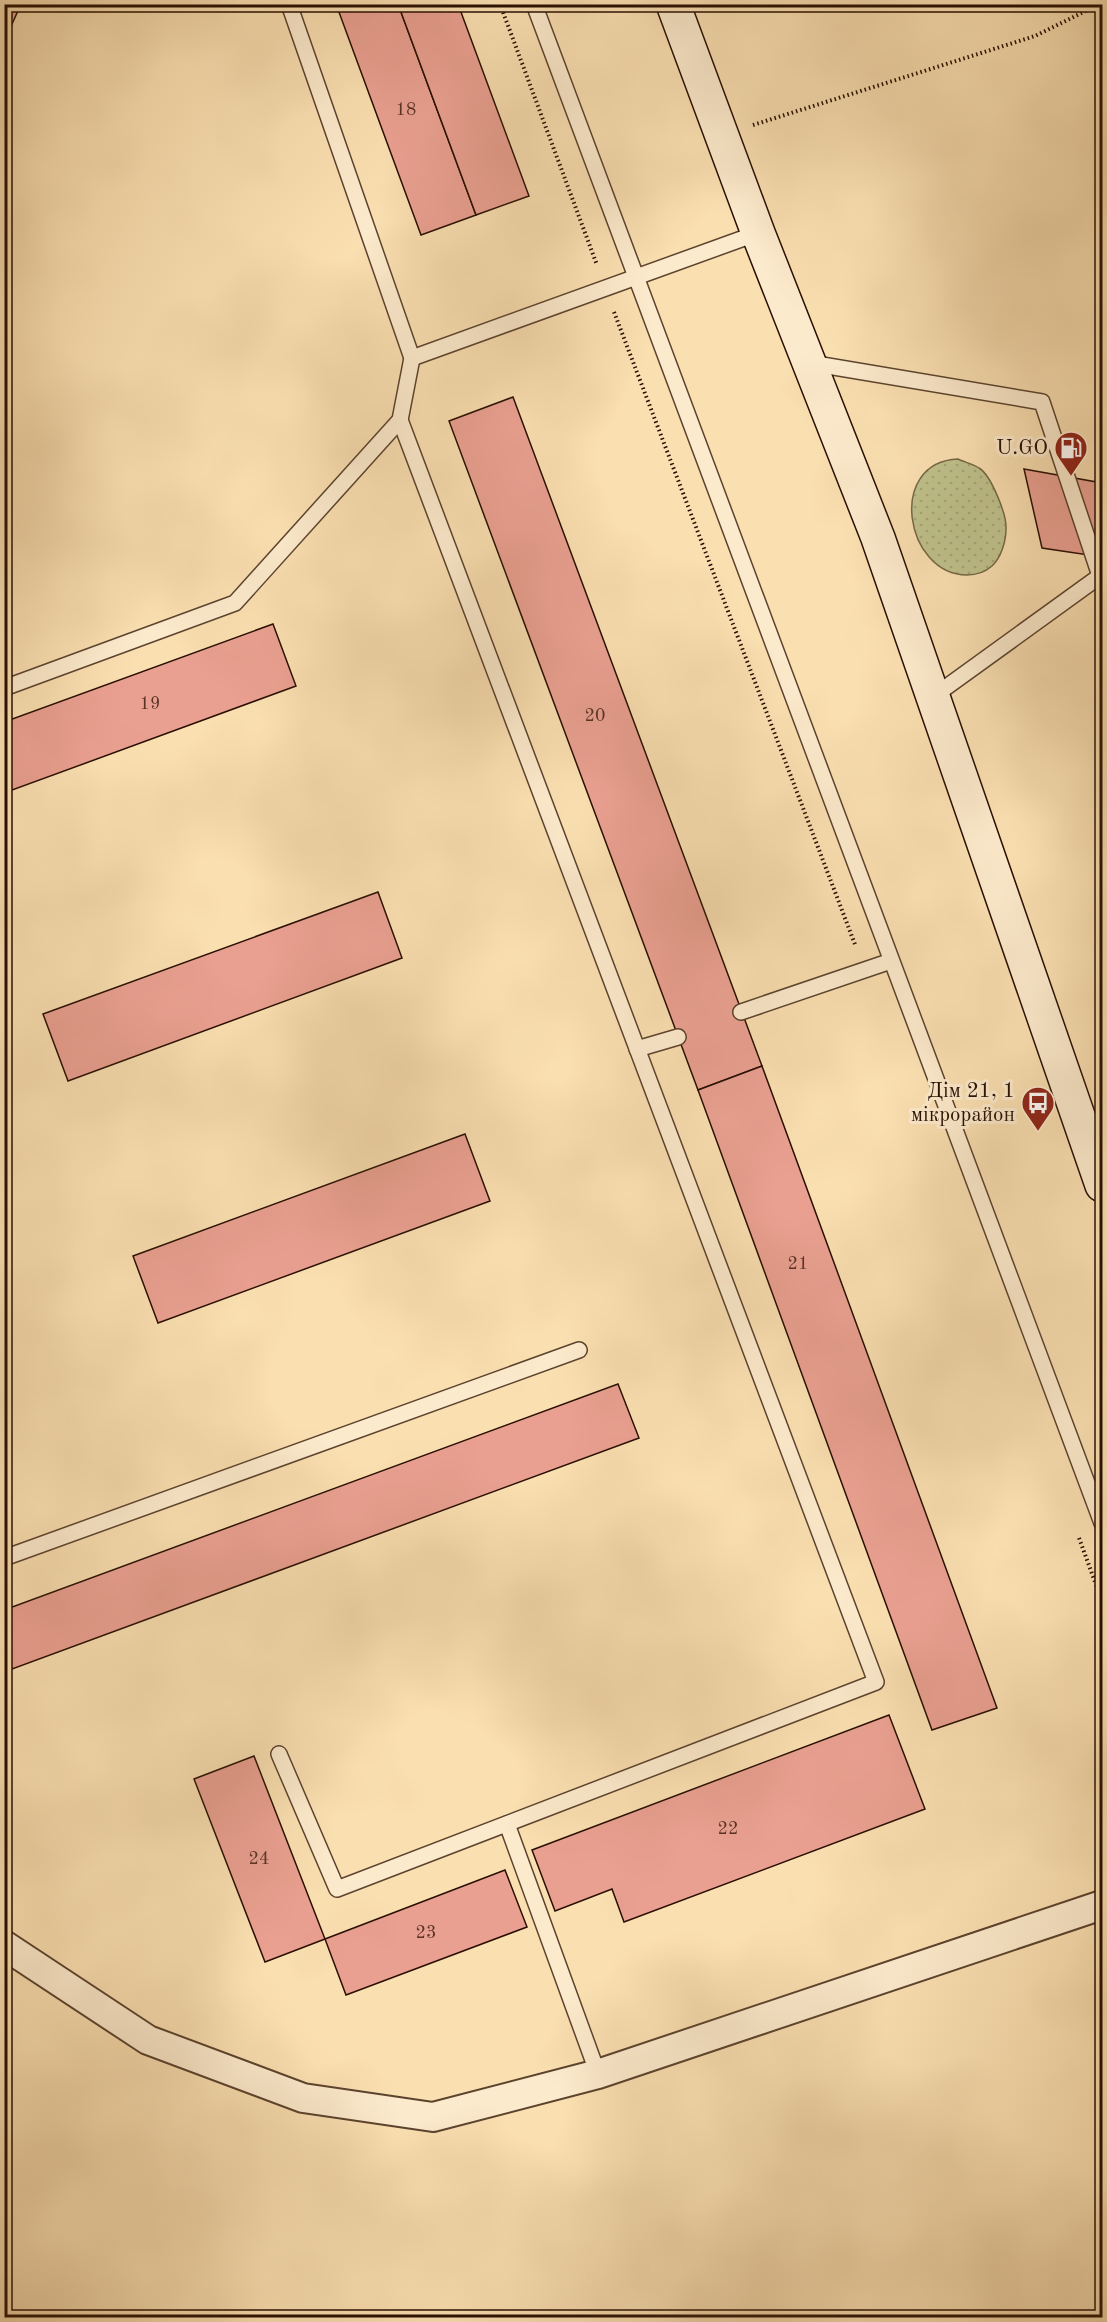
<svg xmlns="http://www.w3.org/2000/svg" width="1107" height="2322" viewBox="0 0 1107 2322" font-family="'Old Standard TT',serif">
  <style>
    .grass { fill: url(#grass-dots); stroke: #746846; stroke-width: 1.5 }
    .building { fill: #eaa091; stroke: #280f02; stroke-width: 1.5 }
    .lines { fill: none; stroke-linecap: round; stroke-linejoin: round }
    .lane-casing { stroke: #5c432e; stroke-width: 18 }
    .street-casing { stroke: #5c432e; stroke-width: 32 }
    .secondary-casing { stroke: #280f02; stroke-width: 36 }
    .path { stroke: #280f02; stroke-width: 4; stroke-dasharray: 1.5 3; stroke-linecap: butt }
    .lane { stroke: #fceacc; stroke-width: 15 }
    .street { stroke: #fceacc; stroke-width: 28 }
    .secondary { stroke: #fceacc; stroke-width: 33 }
    .labels { text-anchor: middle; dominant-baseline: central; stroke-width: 6; stroke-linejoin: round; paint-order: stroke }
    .number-label { font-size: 18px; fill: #583326 }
    .poi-label { font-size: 21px; fill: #280f02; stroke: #fceacc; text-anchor: end }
  </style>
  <defs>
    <pattern id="grass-dots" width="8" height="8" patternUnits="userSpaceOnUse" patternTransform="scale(1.5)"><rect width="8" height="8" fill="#bfc18b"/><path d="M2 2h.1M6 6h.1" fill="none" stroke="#a4a576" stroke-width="1.8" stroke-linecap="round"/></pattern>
  </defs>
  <rect width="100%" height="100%" fill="#fadfb1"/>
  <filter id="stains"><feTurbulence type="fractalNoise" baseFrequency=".00333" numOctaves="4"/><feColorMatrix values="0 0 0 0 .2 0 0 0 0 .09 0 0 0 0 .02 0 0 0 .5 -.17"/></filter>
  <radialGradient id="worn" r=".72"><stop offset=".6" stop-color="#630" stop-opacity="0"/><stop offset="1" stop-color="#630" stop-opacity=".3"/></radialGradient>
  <path class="grass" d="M958 459C964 462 973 464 979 468 991 475 1007 515 1006 529 1006 541 1001 558 992 566 984 573 977 575 967 575 905 575 886 462 958 459Z"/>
  <g class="building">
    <polygon points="4,4 21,4 4,42"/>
    <polygon points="336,4 398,4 476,215 421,235"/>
    <polygon points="398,4 458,4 529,196 476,215"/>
    <polygon points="513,397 762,1066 698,1090 449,421"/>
    <polygon points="1024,469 1102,483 1102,557 1042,548"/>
    <polygon points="273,624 296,686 4,793 4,722"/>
    <polygon points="378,892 402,958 68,1081 43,1014"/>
    <polygon points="762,1066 997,1708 932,1730 698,1090"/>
    <polygon points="465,1134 490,1201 158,1323 133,1256"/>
    <polygon points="618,1384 639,1438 4,1672 4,1610"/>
    <polygon points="889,1715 925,1809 624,1922 612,1889 555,1911 532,1850"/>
    <polygon points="254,1756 325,1939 265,1962 194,1779"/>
    <polygon points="505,1870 527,1927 346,1995 325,1939"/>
  </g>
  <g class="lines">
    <g class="lane-casing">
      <g id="lane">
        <polyline points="289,4 412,358 758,233"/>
        <polyline points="534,4 1102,1523"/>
        <polyline points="810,363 1042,402 1100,576 934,696"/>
        <polyline points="4,688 235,603 400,420 412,358"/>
        <polyline points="741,1012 891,961"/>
        <polyline points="637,1049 678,1037"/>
        <polyline points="4,1558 579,1350"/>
        <polyline points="279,1754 337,1889 876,1682 400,420"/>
        <polyline points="507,1824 598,2074"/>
      </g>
    </g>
    <g class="street-casing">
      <polyline id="street" points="4,1945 148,2040 303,2098 433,2117 598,2074 1102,1905"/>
    </g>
    <g class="secondary-casing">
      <polyline id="secondary" points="673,4 758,233 878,538 1102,1185"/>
    </g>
    <g class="path">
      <polyline points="500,4 597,265"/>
      <polyline points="753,125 1035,36 1100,4"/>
      <polyline points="614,312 856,947"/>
      <polyline points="1079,1538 1102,1601"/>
    </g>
    <use href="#lane" class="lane"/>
    <use href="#street" class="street"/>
    <use href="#secondary" class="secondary"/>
  </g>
  <defs>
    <g id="fuel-pin" transform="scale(1.725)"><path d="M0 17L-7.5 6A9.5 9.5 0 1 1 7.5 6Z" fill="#8f2418" stroke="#fceacc"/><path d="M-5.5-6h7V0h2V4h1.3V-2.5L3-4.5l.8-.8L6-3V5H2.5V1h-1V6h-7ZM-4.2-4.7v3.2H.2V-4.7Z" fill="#fff"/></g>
    <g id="bus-pin" transform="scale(1.725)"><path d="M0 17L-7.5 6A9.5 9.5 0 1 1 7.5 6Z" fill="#8f2418" stroke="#fceacc"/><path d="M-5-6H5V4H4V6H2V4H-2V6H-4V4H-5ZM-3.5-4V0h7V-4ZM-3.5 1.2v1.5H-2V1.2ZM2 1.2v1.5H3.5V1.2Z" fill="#fff"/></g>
  </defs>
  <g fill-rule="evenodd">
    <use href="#fuel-pin" x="1071" y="448"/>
    <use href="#bus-pin" x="1038" y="1103"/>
  </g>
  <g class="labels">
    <g class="number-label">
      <text x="406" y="110">18</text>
      <text x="150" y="704">19</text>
      <text x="595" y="716">20</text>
      <text x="798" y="1264">21</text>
      <text x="728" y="1829">22</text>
      <text x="259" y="1859">24</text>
      <text x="426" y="1933">23</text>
    </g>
    <g class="poi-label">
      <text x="1048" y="448">U.GO</text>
      <text x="1015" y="1091">Дім 21, 1<tspan x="1015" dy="24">мікрорайон</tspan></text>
    </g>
  </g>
  <rect width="1107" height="2322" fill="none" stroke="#fadfb1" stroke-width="24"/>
  <rect x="6" y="6" width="1095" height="2310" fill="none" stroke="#280f02" stroke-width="3"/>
  <rect x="12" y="12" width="1083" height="2298" fill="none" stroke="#280f02" stroke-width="1.5"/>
  <rect width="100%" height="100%" filter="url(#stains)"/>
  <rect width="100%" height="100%" fill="url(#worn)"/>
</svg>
